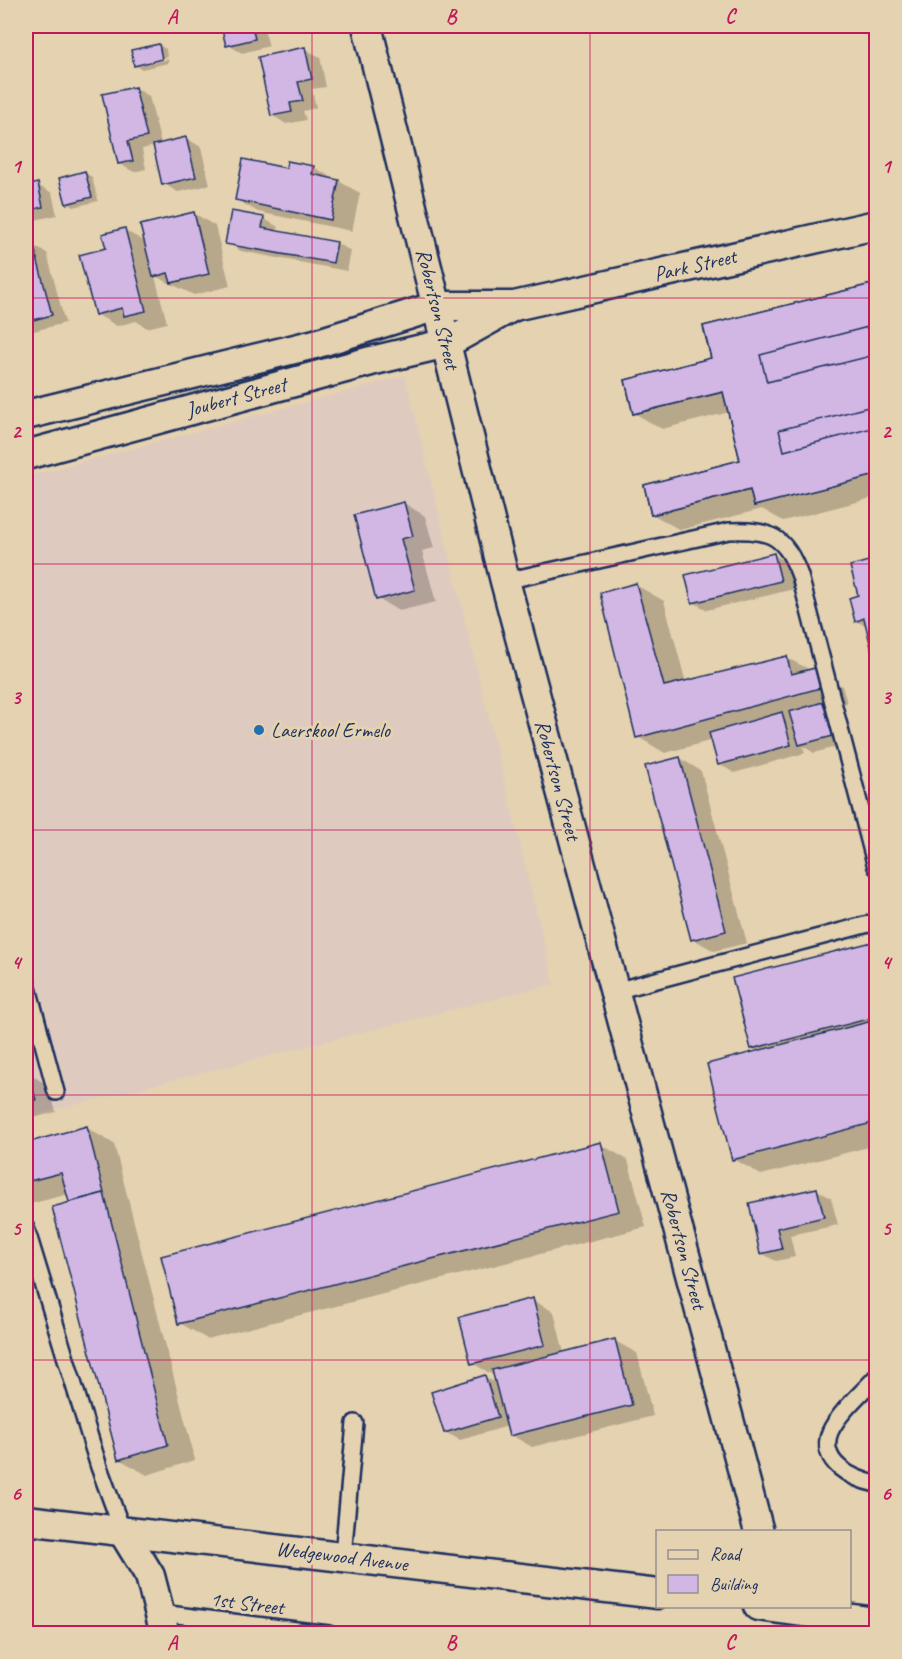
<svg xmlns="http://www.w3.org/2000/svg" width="902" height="1659" viewBox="0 0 902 1659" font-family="Caveat,sans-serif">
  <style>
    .built { fill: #dfcac0 }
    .shadow { fill: #0003 }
    .building { fill: #d2b7e5; stroke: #1b2f5e; stroke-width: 1.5; fill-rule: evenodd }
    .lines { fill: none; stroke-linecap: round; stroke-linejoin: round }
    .service-casing { stroke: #1b2f5e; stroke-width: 20 }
    .minor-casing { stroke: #1b2f5e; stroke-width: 33 }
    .service { stroke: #e5d2b0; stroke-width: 15 }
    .minor { stroke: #e5d2b0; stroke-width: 28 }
    .grid { fill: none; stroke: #c2185b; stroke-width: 1.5; stroke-opacity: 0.55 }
    .poi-dot { fill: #1f6fb2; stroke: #e5d2b0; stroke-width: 2 }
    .labels { text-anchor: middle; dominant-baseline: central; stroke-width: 6; stroke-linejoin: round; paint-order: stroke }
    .street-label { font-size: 21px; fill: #1b2f5e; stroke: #e5d2b0 }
    .poi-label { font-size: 21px; fill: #1b2f5e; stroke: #e5d2b0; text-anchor: start }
    .neatline { fill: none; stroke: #c2185b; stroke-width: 2 }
    .grid-label { font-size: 20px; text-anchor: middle; font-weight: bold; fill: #c2185b }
  </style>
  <rect width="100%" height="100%" fill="#e5d2b0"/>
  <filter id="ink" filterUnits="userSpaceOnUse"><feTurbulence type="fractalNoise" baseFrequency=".0167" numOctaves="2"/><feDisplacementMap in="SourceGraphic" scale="12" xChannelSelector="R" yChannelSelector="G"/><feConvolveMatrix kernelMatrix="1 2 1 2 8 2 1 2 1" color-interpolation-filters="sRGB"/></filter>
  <g filter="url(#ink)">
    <polygon class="built" points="405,376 554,984 26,1117 26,477"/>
    <g class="shadow">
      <polygon points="222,26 263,26 269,46 242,53 228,45"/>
      <polygon points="159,45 166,49 167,57 139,63 139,66 168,59 168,63 142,69 135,65"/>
      <polygon points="305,49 320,57 326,87 312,89 316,108 303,111 306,120 286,124 272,115"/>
      <polygon points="135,88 149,96 161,144 186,138 201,147 210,185 178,192 164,184 155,146 142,149 146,169 134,172 119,164"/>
      <polygon points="313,167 360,193 352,231 258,212 237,200 287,170"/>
      <polygon points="85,173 92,177 98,201 74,207 67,203"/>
      <polygon points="37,185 52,193 57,215 26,222 26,187"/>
      <polygon points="194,213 215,226 230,286 194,295 155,276 167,323 147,328 136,321 117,326 96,314 108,249 124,230 146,242"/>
      <polygon points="263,218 278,227 277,232 336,243 351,251 347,271 241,251 227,243"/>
      <polygon points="32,245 47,253 65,323 26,333 26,247"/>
      <polygon points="876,285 876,497 783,521 762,509 680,530 652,514 742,461 730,412 662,429 634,413 713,359 705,327"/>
      <polygon points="404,503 425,516 434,548 422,551 436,602 399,611 378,599"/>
      <polygon points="774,555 788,563 794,589 707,610 693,602"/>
      <polygon points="876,561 876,662 868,627 856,621 860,596 852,567"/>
      <polygon points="636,585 664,601 686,683 787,658 842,686 847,703 830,708 846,744 814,753 803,746 805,753 734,773 720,764 713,740 665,753 638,737"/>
      <polygon points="680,758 701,771 747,943 714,951 693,939"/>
      <polygon points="876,943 876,1145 761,1175 734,1159 759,1052 752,1048 734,979"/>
      <polygon points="28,1073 49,1086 56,1112 26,1120"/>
      <polygon points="87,1128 114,1144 195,1460 147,1475 119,1459 69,1194 26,1205 26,1144"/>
      <polygon points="600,1144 628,1160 646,1227 207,1339 180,1323"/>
      <polygon points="817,1190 831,1198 838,1225 790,1235 795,1257 776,1261 761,1253 751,1204"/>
      <polygon points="26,1260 32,1288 26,1290"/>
      <polygon points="532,1300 554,1312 564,1353 615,1341 637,1353 653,1416 532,1447 511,1435 508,1426 460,1440 445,1432 485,1377 498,1384 493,1375 472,1363"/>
      <polygon points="26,1363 31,1366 26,1414"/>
    </g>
    <g class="building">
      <polygon points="221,26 252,26 255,39 226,46"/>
      <polygon points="159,44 162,59 134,66 131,50"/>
      <polygon points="305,47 312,79 298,82 303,101 290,103 292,112 271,116 258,57"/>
      <polygon points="135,87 147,137 128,141 133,161 118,164 102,94"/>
      <polygon points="186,137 196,177 162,185 153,145"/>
      <polygon points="243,159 286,168 287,161 314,166 312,174 339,180 331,220 235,200"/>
      <polygon points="85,171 92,197 66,204 59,178"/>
      <polygon points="38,183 43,207 26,211 26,186"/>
      <polygon points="231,211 264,217 262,228 337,242 333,263 225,244"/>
      <polygon points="194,212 209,274 171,283 168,273 153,277 140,225"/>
      <polygon points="125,228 146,311 124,316 122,308 95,315 79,255 106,248 102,234"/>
      <polygon points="33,243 52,315 26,322 26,245"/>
      <path d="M876 283V405L779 430 784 451 876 427V475L754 506 750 490 651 515 644 485 740 460 723 392 633 414 625 380 711 358 703 326ZM868 327 875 355 767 382 760 355Z"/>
      <polygon points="876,283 876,475 754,506 750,490 651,515 644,485 740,460 723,392 633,414 625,380 711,358 703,326"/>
      <polygon points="868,327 875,355 767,382 760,355"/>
      <polygon points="876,405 876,427 784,451 779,430"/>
      <polygon points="404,502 413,536 401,539 415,590 376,600 354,515"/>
      <polygon points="774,553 781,581 692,603 685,575"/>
      <polygon points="876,559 876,668 864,618 855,622 849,598 858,595 850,566"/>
      <polygon points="636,583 664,686 787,656 791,674 815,668 820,688 636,738 600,593"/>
      <polygon points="823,702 833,736 799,745 789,712"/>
      <polygon points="782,712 791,745 718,765 709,733"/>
      <polygon points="680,757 726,931 691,940 645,766"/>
      <polygon points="876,941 876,1017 751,1049 732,978"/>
      <polygon points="876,1020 876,1122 732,1160 707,1064"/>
      <polygon points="26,1072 28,1072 36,1100 26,1103"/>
      <polygon points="87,1126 104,1193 69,1202 61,1173 26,1182 26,1143"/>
      <polygon points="601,1142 619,1211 178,1324 161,1256"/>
      <polygon points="817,1188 824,1217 777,1228 782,1249 760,1254 749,1203"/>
      <polygon points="104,1193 168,1445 118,1460 52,1207"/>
      <polygon points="533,1298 545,1345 471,1364 459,1317"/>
      <polygon points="615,1339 632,1405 509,1436 492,1370"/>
      <polygon points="485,1375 498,1417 444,1433 431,1392"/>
    </g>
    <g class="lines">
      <g class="service-casing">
        <g id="service">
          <path d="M505 581 729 531C770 529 786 536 800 576L876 867"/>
          <polyline points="26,980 56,1092"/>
          <polyline points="615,991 876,922"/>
          <polyline points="26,1228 99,1467 123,1532"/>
          <path d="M876 1377C862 1393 839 1412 830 1432 818 1463 853 1479 876 1484"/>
          <polyline points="343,1556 355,1423"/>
          <polyline points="161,1613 329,1634"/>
        </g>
      </g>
      <g class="minor-casing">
        <g id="minor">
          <polyline points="367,26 505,581 759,1532"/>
          <polyline points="26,415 315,344 437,306 514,306 876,225"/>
          <polyline points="26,455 371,361 447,343 512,307"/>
          <polyline points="26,1520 658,1594"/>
          <polyline points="123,1532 150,1576 165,1634"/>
          <polyline points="758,1606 876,1622"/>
        </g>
      </g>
      <use href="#service" class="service"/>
      <use href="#minor" class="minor"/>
    </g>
  </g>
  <path class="grid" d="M312 26V1634M590 26V1634M26 298H876M26 564H876M26 830H876M26 1095H876M26 1360H876"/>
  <circle class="poi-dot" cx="259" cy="730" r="6"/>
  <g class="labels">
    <g class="street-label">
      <text transform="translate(695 265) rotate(-13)">Park Street</text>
      <text transform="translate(438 309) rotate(76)">Robertson Street</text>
      <text transform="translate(236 397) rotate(-15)">Joubert Street</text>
      <text transform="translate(558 780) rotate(75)">Robertson Street</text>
      <text transform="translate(684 1249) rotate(75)">Robertson Street</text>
      <text transform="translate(342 1556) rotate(7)">Wedgewood Avenue</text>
      <text transform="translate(247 1603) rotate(7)">1st Street</text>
    </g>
    <g class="poi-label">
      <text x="271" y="730">Laerskool Ermelo</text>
    </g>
  </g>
  <rect width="902" height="1659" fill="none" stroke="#e5d2b0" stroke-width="66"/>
  <rect x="656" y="1530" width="195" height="78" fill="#e5d2b0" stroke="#94918f" stroke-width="1.5"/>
  <rect x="668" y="1550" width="30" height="9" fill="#e5d2b0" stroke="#94918f" stroke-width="1.5"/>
  <text x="710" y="1560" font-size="18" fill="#1b2f5e">Road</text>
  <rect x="668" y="1575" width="30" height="18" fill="#d2b7e5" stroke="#94918f" stroke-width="1.5"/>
  <text x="710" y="1590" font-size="18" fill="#1b2f5e">Building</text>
  <rect x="33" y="33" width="836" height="1593" class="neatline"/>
  <g class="grid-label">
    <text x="172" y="23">A</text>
    <text x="451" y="23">B</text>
    <text x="730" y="23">C</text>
    <text x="16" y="173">1</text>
    <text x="886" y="173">1</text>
    <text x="16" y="438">2</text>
    <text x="886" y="438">2</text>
    <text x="16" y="704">3</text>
    <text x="886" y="704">3</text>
    <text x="16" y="969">4</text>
    <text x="886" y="969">4</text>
    <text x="16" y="1235">5</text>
    <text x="886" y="1235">5</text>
    <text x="16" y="1500">6</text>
    <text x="886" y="1500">6</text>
    <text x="172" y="1649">A</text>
    <text x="451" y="1649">B</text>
    <text x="730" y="1649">C</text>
  </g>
</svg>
